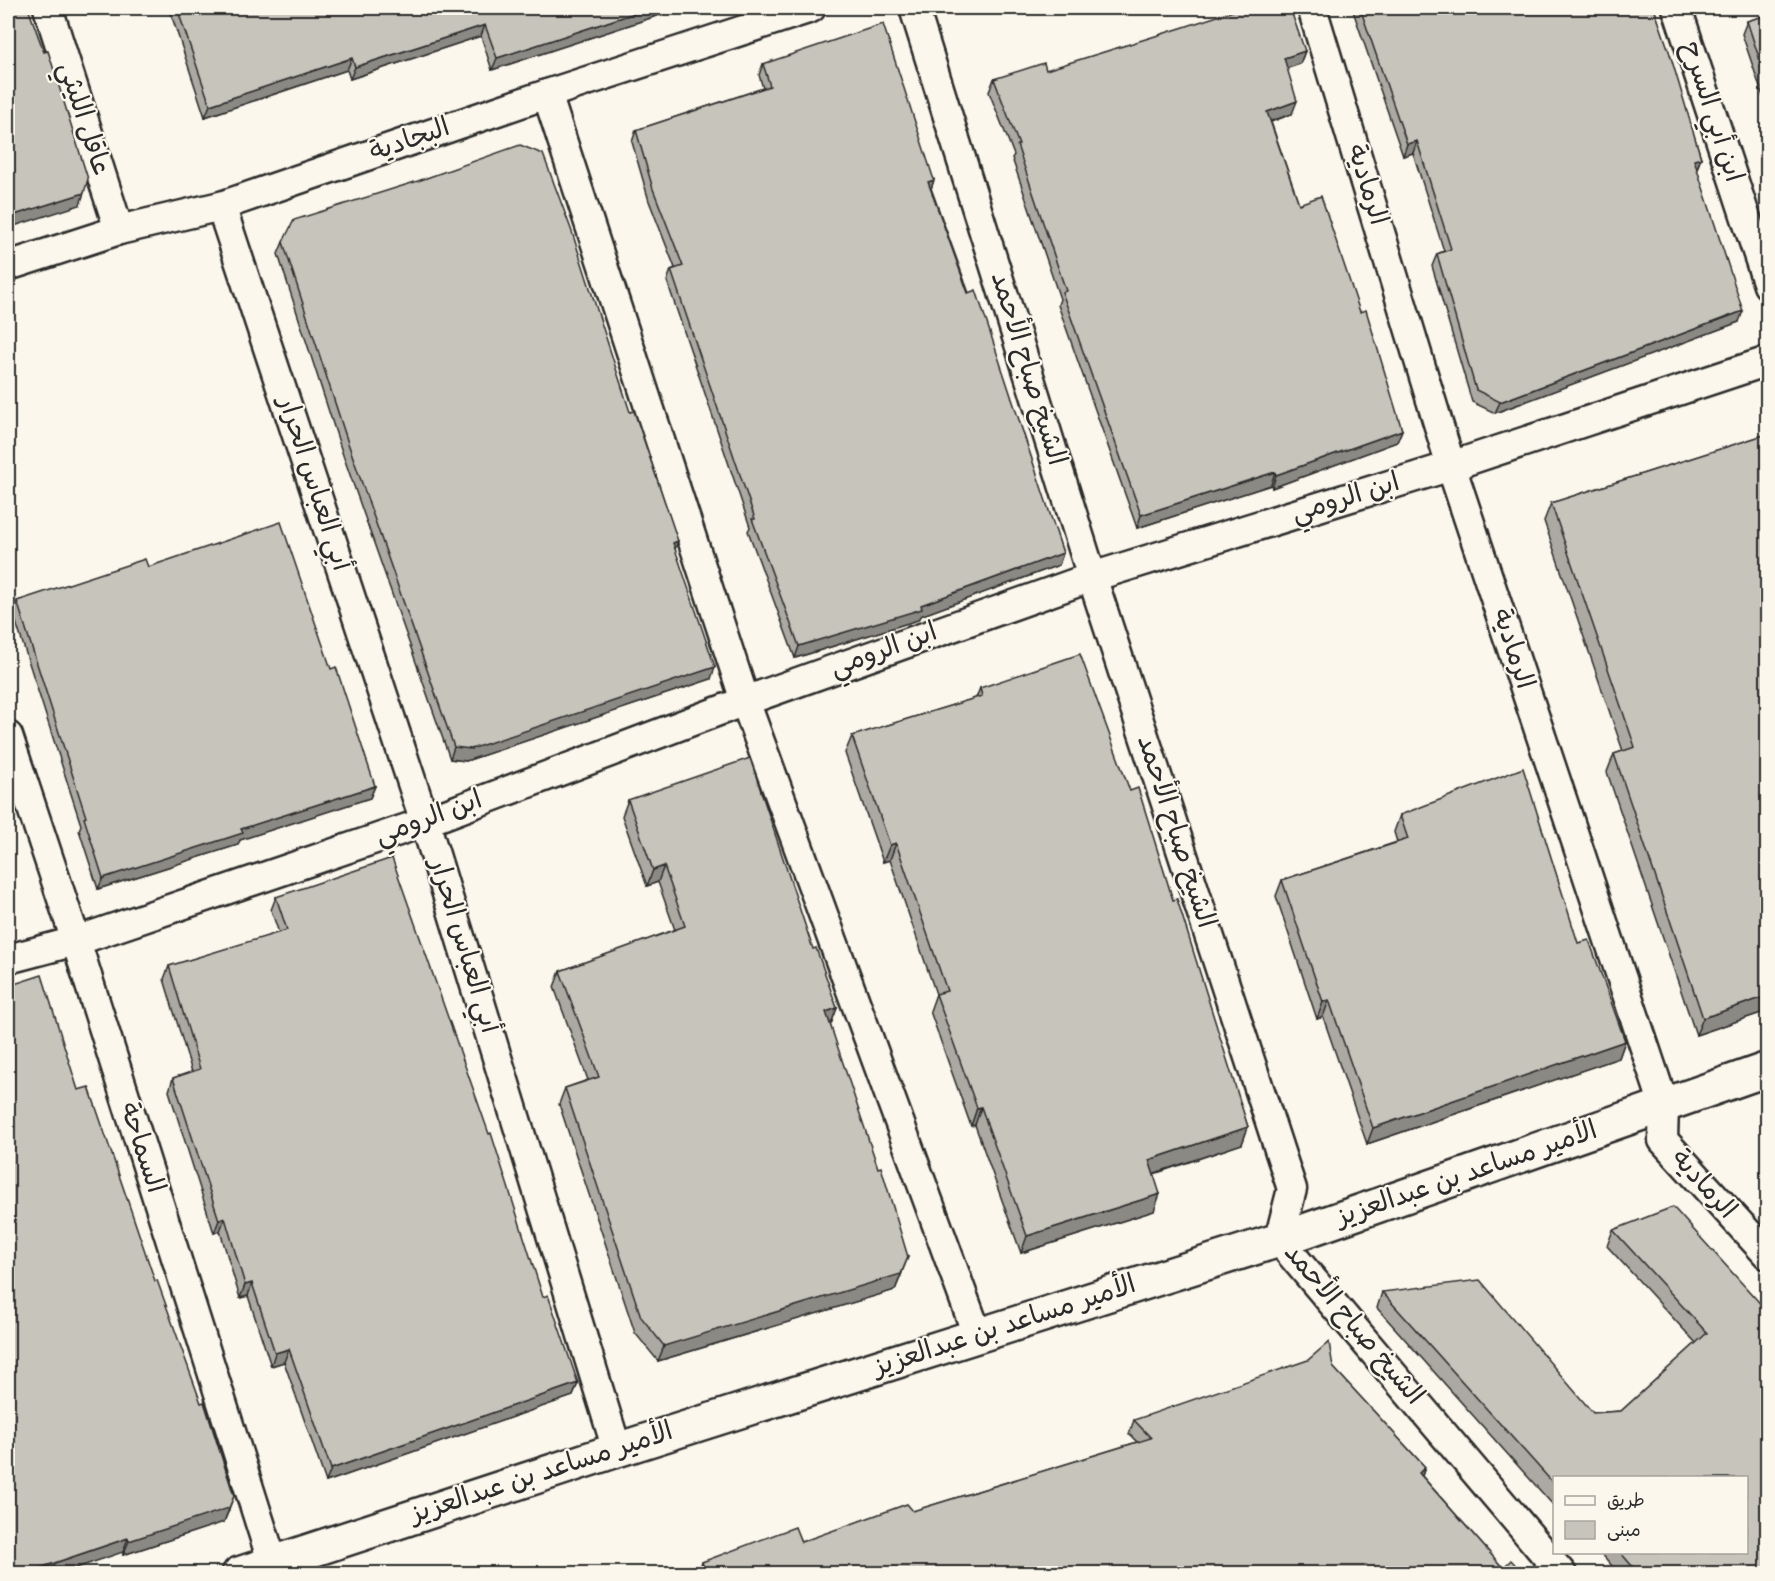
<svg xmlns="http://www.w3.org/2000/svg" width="1775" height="1581" viewBox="0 0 1775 1581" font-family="'Indie Flower','Playpen Sans Arabic',sans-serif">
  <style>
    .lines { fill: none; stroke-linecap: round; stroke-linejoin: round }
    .street-casing { stroke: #2b2b2b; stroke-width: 33 }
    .secondary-casing { stroke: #2b2b2b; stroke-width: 38 }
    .street { stroke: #fbf7ec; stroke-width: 28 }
    .secondary { stroke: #fbf7ec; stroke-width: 33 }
    .wall { fill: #aba9a2; stroke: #2b2b2b; stroke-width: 1.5 }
    .shaded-wall { fill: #8b8984; stroke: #2b2b2b; stroke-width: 1.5 }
    .building { fill: #c7c4bc; stroke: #2b2b2b; stroke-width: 1.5 }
    .labels { text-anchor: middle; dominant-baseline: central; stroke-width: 4.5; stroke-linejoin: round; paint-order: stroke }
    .street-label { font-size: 27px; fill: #2b2b2b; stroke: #fbf7ec }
  </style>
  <rect width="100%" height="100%" fill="#fbf7ec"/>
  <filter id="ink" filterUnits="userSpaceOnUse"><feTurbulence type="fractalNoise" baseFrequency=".0167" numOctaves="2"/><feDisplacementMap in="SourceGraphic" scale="12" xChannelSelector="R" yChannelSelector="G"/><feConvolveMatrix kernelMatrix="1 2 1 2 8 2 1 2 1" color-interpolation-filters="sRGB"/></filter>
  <g filter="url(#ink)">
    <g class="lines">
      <g class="street-casing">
        <g id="street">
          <polyline points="48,8 119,230"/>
          <polyline points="914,8 1092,577 1292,1189 1279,1240 1562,1574"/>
          <polyline points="1312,8 1451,466 1664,1105 1663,1140 1768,1255"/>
          <polyline points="1677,8 1768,285"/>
          <polyline points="547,94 745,701 978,1337"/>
          <polyline points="221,206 425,822 617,1450"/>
          <polyline points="8,266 119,230 221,206 547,94 811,8"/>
          <polyline points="8,736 76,941 272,1561"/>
          <polyline points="8,959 76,941 425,822 745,701 1092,577 1451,466 1768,361"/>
        </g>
      </g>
      <g class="secondary-casing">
        <polyline id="secondary" points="239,1574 617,1450 1279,1240 1768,1069"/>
      </g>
      <use href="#street" class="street"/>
      <use href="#secondary" class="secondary"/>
    </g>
    <g class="wall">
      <polygon points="169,8 681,8 492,70 481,36 350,79 347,70 205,117"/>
      <polygon points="1352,8 1654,8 1701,158 1697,169 1739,322 1495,413 1472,402 1432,266 1437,254 1444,251 1413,153 1403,156"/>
      <polygon points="1767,15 1767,108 1742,34 1747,21"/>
      <polygon points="1305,51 1300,64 1287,68 1292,114 1271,122 1299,204 1360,312 1402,430 1397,442 1272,488 1271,485 1137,528 1058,305 1060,299 1012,158 1014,155 989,92 994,79 1046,70"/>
      <polygon points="763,64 934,180 931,188 1063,553 1059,565 920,616 918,620 795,658 748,531 750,527 667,281 671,270 675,268 649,201 632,142 636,130 763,88 759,75"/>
      <polygon points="283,242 630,412 711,679 466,761 450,759 343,455 278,254"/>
      <polygon points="1767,434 1767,1011 1696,1035 1607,772 1614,754 1623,751 1544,521 1551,503"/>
      <polygon points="148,567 331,669 375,786 370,798 240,840 238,845 98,889 79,830 81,825 13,613 17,601"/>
      <polygon points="980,688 1130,791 1173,900 1248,1127 1242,1144 1154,1174 1154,1211 1021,1253 975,1125 971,1126 930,1011 936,994 890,860 883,862 845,753 852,736 976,698"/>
      <polygon points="628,800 813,949 837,1008 831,1024 830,1024 902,1273 895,1290 658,1361 635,1333 559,1104 565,1088 588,1080 554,987 560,971 675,930 658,882 647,886 622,816"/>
      <polygon points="1400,815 1578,943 1625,1041 1619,1058 1367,1144 1323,1017 1317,1019 1276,896 1282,880 1397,842 1394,832"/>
      <polygon points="276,897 543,1297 578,1383 573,1396 326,1482 284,1362 271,1366 248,1296 240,1298 220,1231 214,1233 169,1091 173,1078 192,1072 164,979 169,966 279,933 271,910"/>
      <polygon points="78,1090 229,1510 224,1522 123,1555"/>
      <polygon points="1613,1230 1767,1311 1767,1574 1619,1574 1600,1552 1746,1552 1554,1478 1554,1506 1377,1308 1382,1292 1593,1413 1621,1411 1696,1343 1607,1246"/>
      <polygon points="1333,1367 1425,1467 1422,1476 1503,1568 1524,1574 697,1574 702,1562 801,1542 913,1511 1137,1442 1129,1434 1134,1420"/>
    </g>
    <g class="shaded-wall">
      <polygon points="650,8 681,8 492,70 497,58"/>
      <polygon points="485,25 481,36 350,79 355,67"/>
      <polygon points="1305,51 1300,64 1280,71 1284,58"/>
      <polygon points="352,58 347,70 205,117 210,105"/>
      <polygon points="1297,101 1292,114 1262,124 1267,112"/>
      <polygon points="1417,141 1413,153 1403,156 1407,144"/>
      <polygon points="1701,158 1696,170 1694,160"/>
      <polygon points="934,180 930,192 928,182"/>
      <polygon points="84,193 80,205 8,228 8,217"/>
      <polygon points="1743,311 1739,322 1495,413 1500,402"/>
      <polygon points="1402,430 1397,442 1272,488 1276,475"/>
      <polygon points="1275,472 1271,485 1137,528 1141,515"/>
      <polygon points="678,541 674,553 673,543"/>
      <polygon points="1063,553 1059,565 920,616 918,620 795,658 799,646 921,605"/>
      <polygon points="715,667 711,679 466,761 450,759 454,747"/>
      <polygon points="375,786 370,798 240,840 238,845 98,889 103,878 241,829"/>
      <polygon points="896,843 890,860 883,862 890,845"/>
      <polygon points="664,866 658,882 647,886 653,870"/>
      <polygon points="1767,996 1767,1011 1696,1035 1703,1018"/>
      <polygon points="1329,1000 1323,1017 1317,1019 1323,1002"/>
      <polygon points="837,1008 831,1024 820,1027 826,1012"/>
      <polygon points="1625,1041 1619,1058 1367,1144 1373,1128"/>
      <polygon points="981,1107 975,1125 971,1126 977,1108"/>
      <polygon points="1248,1127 1242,1144 1143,1177 1149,1160"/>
      <polygon points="1160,1194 1154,1211 1021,1253 1027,1236"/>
      <polygon points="225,1218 220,1231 214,1233 219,1220"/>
      <polygon points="908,1257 895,1290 658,1361 664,1346"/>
      <polygon points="252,1283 248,1296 240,1298 245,1285"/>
      <polygon points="289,1349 284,1362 271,1366 275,1353"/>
      <polygon points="578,1383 573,1396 326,1482 331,1469"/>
      <polygon points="1425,1467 1420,1481 1419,1473"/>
      <polygon points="234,1496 224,1522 123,1555 129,1541"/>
      <polygon points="128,1538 123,1552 59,1574 22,1574"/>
    </g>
    <g class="building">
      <polygon points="8,8 28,8 44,52 48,51 88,179 84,193 8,217"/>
      <polygon points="177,8 650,8 497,58 485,25 355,67 352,58 210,105"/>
      <polygon points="1242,8 1290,8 1305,51 1284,58 1297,101 1267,112 1299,204 1321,196 1360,312 1366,310 1402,430 1276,475 1275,472 1141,515 1062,292 1066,291 1017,145 1019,145 994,79 1044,63 1046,70 1181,28"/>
      <polygon points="1360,8 1654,8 1670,54 1701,158 1694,160 1743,311 1500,402 1476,390 1437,254 1451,249 1417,141 1407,144"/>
      <polygon points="1767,15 1767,82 1747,21"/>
      <polygon points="883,24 934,180 928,182 968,293 976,290 1063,553 921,605 922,609 799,646 752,519 755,519 671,270 683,266 653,189 636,130 770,86 763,64"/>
      <polygon points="520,145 543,154 571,229 630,412 634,411 678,541 673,543 715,667 471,749 454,747 348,443 283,242 294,220 418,181"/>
      <polygon points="1767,434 1767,996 1703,1018 1614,754 1635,747 1551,503"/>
      <polygon points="281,522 331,669 336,667 375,786 241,829 243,833 103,878 84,818 86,817 17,601 145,559 148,567"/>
      <polygon points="1080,654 1130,791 1138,788 1173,900 1177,899 1248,1127 1149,1160 1160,1194 1027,1236 981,1107 977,1108 936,994 947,991 896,843 890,845 852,736 982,696 980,688"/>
      <polygon points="750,758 813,949 816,948 837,1008 826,1012 878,1168 881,1167 908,1257 901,1274 664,1346 641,1317 565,1088 599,1077 560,971 685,926 664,866 653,870 628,800"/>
      <polygon points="1523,768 1578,943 1589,940 1625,1041 1373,1128 1329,1000 1323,1002 1282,880 1408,839 1400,815"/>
      <polygon points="392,858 489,1134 491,1133 543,1297 548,1295 578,1383 331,1469 289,1349 275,1353 252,1283 245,1285 225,1218 219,1220 173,1078 200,1069 169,966 287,930 276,897"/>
      <polygon points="42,975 78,1090 89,1087 155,1281 157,1280 201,1403 204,1402 234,1496 229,1508 129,1541 128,1538 22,1574 8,1574 8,986"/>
      <polygon points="1673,1207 1767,1311 1767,1574 1639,1574 1620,1552 1746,1552 1746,1478 1554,1478 1554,1484 1382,1292 1480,1280 1593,1413 1621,1411 1707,1333 1613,1230"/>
      <polygon points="1329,1342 1333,1367 1425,1467 1419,1473 1503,1568 1511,1560 1524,1574 706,1574 702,1562 795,1527 801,1542 907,1504 913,1511 1151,1438 1134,1420 1308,1360"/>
    </g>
  </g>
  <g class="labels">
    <g class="street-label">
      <text transform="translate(1711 112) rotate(72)">ابن أبي السرح</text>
      <text transform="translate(83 119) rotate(72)">عاقل الليثي</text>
      <text transform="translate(410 141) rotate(-19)">البجادية</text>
      <text transform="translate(1366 185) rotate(73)">الرمادية</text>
      <text transform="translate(1027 369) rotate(73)">الشيخ صباح الأحمد</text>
      <text transform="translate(313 484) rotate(72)">أبي العباس الحرار</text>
      <text transform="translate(1346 499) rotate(-17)">ابن الرومي</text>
      <text transform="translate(1512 649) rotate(72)">الرمادية</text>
      <text transform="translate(884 651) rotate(-20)">ابن الرومي</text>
      <text transform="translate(429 819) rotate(-20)">ابن الرومي</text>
      <text transform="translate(1175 832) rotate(72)">الشيخ صباح الأحمد</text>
      <text transform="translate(463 946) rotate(73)">أبي العباس الحرار</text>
      <text transform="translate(141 1148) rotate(72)">السماحة</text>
      <text transform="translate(1467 1175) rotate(-19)">الأمير مساعد بن عبدالعزيز</text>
      <text transform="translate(1703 1185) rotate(48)">الرمادية</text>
      <text transform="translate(1353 1325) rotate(50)">الشيخ صباح الأحمد</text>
      <text transform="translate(1005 1327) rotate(-18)">الأمير مساعد بن عبدالعزيز</text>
      <text transform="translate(542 1474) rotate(-18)">الأمير مساعد بن عبدالعزيز</text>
    </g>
  </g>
  <rect width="1775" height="1581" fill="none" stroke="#fbf7ec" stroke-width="30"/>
  <rect x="15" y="15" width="1745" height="1551" fill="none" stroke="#2b2b2b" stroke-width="2" filter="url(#ink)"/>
  <rect x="1553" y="1476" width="195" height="78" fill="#fbf7ec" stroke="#a8a59f" stroke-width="1.5"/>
  <rect x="1565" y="1496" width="30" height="9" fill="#fbf7ec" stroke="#a8a59f" stroke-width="1.5"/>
  <text x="1607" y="1506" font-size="18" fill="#2b2b2b">طريق</text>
  <rect x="1565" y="1521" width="30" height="18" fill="#c7c4bc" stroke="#a8a59f" stroke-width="1.5"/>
  <text x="1607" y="1536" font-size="18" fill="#2b2b2b">مبنى</text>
</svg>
